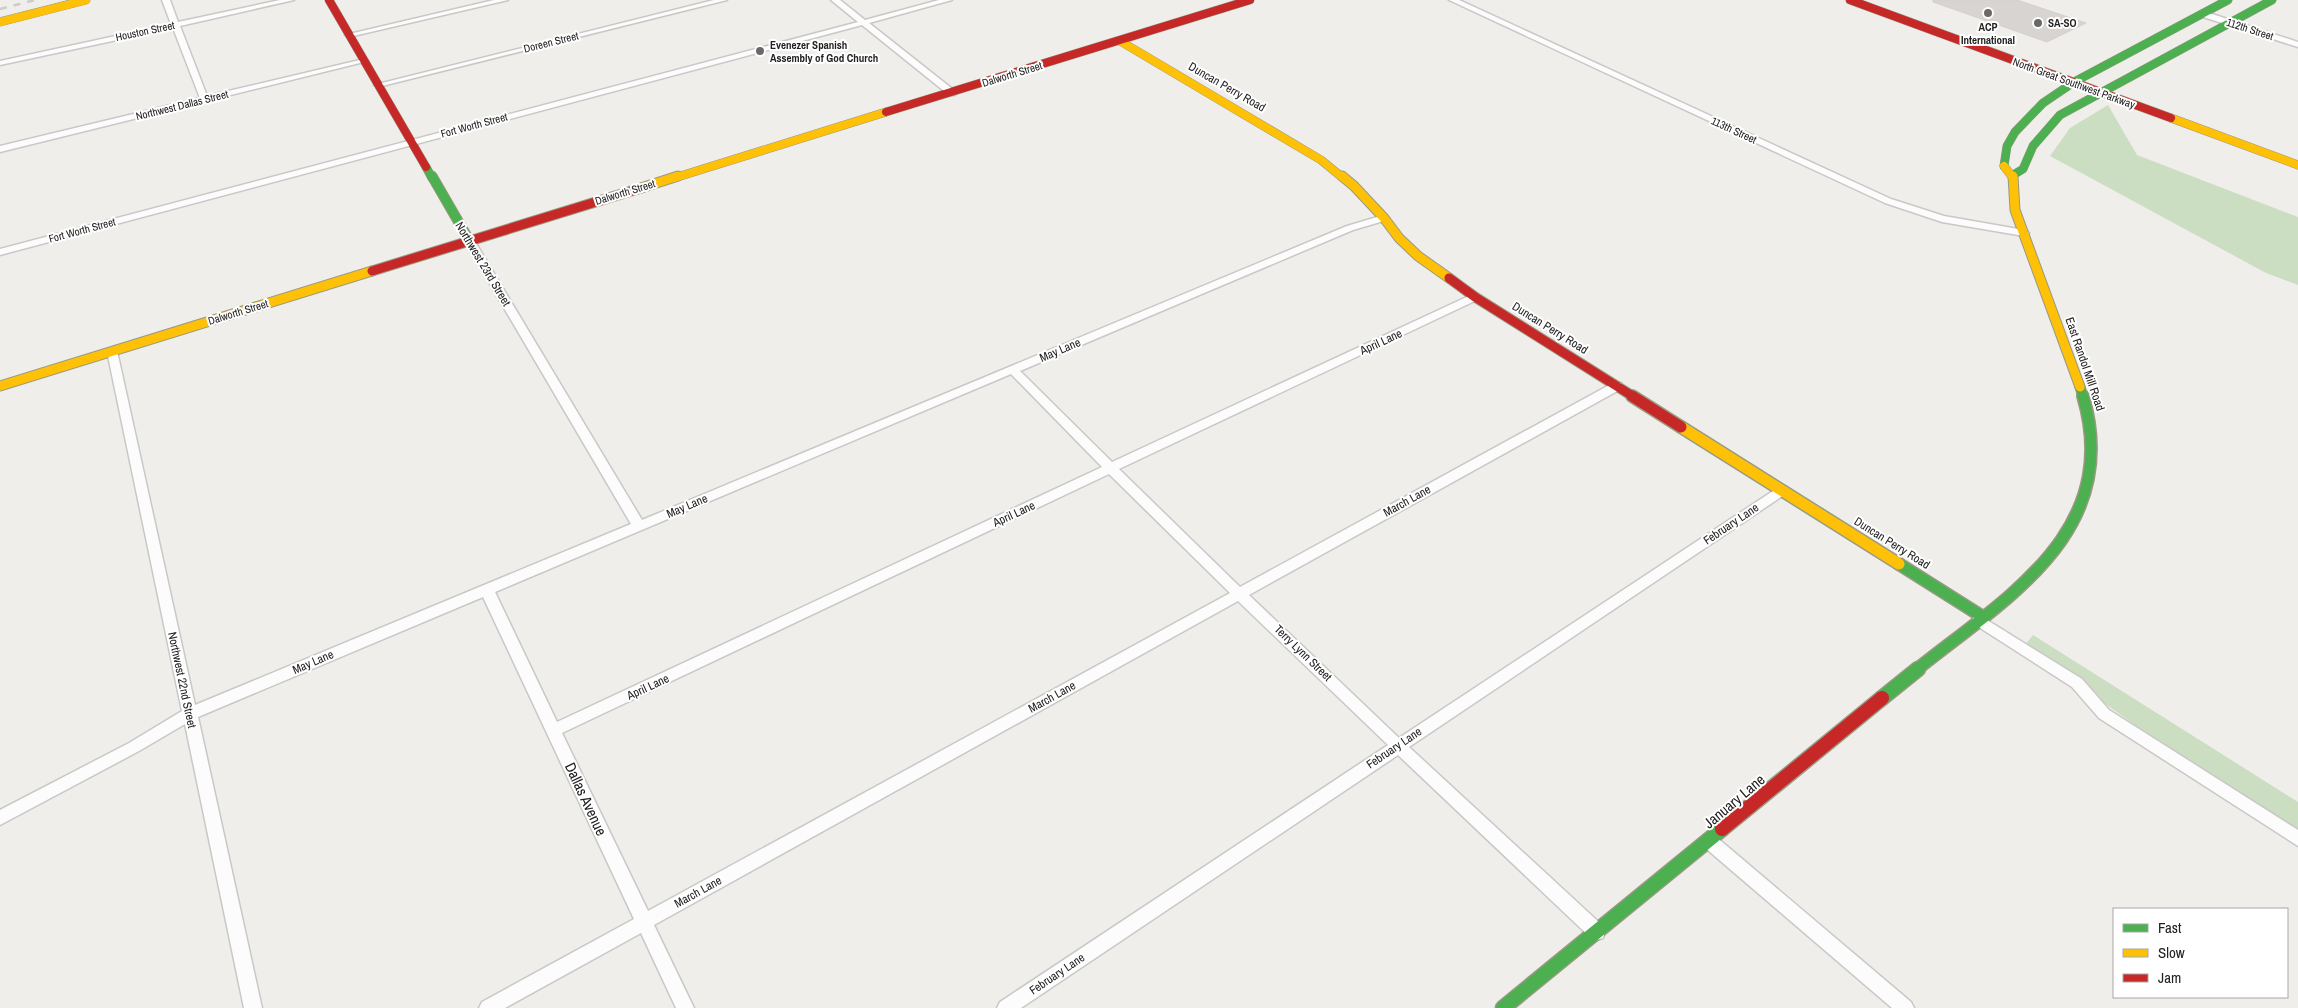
<svg xmlns="http://www.w3.org/2000/svg" width="2298" height="1008" viewBox="0 0 2298 1008" font-family="'Archivo Narrow',sans-serif">
  <style>
    .forest { fill: #cbdec1 }
    .building { fill: #d7d4d2; stroke: #d3d0cc }
    .lines { fill: none; stroke-linecap: round; stroke-linejoin: round }
    .street-casing { stroke: #c9c8c7; stroke-width: 3 }
    .fast-far3-casing { stroke: #999a82; stroke-width: 9 }
    .fast-far2-casing { stroke: #999a82; stroke-width: 11 }
    .fast-far1-casing { stroke: #999a82; stroke-width: 14 }
    .fast-casing { stroke: #999a82; stroke-width: 17 }
    .slow-far2-casing { stroke: #999a82; stroke-width: 9 }
    .slow-far1-casing { stroke: #999a82; stroke-width: 11 }
    .slow-casing { stroke: #999a82; stroke-width: 14 }
    .jam-far3-casing { stroke: #999a82; stroke-width: 9 }
    .jam-far2-casing { stroke: #999a82; stroke-width: 11 }
    .jam-far1-casing { stroke: #999a82; stroke-width: 14 }
    .jam-casing { stroke: #999a82; stroke-width: 17 }
    .street { fill: #fdfcfc; fill-rule: evenodd }
    .fast-far3 { stroke: #4caf50; stroke-width: 8 }
    .fast-far2 { stroke: #4caf50; stroke-width: 9 }
    .fast-far1 { stroke: #4caf50; stroke-width: 11 }
    .fast { stroke: #4caf50; stroke-width: 14 }
    .slow-far2 { stroke: #ffc107; stroke-width: 8 }
    .slow-far1 { stroke: #ffc107; stroke-width: 9 }
    .slow { stroke: #ffc107; stroke-width: 11 }
    .jam-far3 { stroke: #c62828; stroke-width: 8 }
    .jam-far2 { stroke: #c62828; stroke-width: 9 }
    .jam-far1 { stroke: #c62828; stroke-width: 11 }
    .jam { stroke: #c62828; stroke-width: 14 }
    .rail { stroke: #ccc; stroke-width: 2.5; stroke-dasharray: 7 7; stroke-linecap: butt }
    .poi-dot { fill: #6a6968; stroke: #fff; stroke-width: 2 }
    .labels { text-anchor: middle; dominant-baseline: central; stroke-width: 4; stroke-linejoin: round; paint-order: stroke }
    .far-poi-label { font-size: 11px; font-weight: bold; fill: #222; stroke: #fff; text-anchor: start }
    .far-street-label { font-size: 11px; fill: #222; stroke: #fff }
    .street-label { font-size: 12px; fill: #222; stroke: #fff }
    .near-street-label { font-size: 15px; fill: #222; stroke: #fff }
  </style>
  <rect width="100%" height="100%" fill="#f0eeeb"/>
  <g class="forest">
    <polygon points="2108,105 2137,155 2298,217 2298,285 2266,273 2050,156 2070,128"/>
    <polygon points="2033,635 2298,802 2298,841 2024,646"/>
  </g>
  <polygon class="building" points="1933,0 2017,0 2086,23 2047,42 1933,2"/>
  <g class="lines">
    <g class="street-casing">
      <g id="street">
        <polygon points="162,0 170,0 178,22 280,0 294,0 180,26 207,96 364,59 368,61 0,152 0,146 200,98 173,28 0,65 0,61 171,24"/>
        <polygon points="494,0 508,0 349,37 345,35"/>
        <polygon points="714,0 727,0 378,87 374,85"/>
        <polygon points="831,0 840,0 865,20 939,0 952,0 869,23 955,91 955,95 949,95 862,25 0,255 0,249 858,22"/>
        <polygon points="1449,0 1459,0 1891,199 1944,216 2024,230 2029,233 2024,236 1942,222 1885,203"/>
        <polygon points="2200,12 2206,12 2298,42 2298,47 2200,16"/>
        <path d="M1384 215 1389 218 1387 220 1353 230 1020 371 1112 462 1471 295H1479V299L1119 469 1240 587 1613 383H1621L1623 386 1621 389 1249 595 1399 738 1779 487H1787L1789 490 1787 493 1409 747 1603 926 1605 932 1603 938 1597 940 1591 938 1398 755 1021 1008H997L1000 1002 1388 745 1238 601 654 925 694 1008H676L641 933 505 1008H479L482 1002 634 919 483 597 198 717 262 1008H244L185 724 139 751 0 825V810L129 743 182 711 107 351 108 349 112 348 117 351 195 705 631 524 464 240 466 238 469 237 474 240 642 520 1347 226ZM1011 374 1102 467 557 722 495 592ZM1109 474 1230 593 648 911 562 733Z"/>
        <polygon points="1979,615 2082,679 2109,710 2298,830 2298,846 2099,718 2072,687 1974,624 1972,620 1974,616"/>
        <polygon points="1709,834 1715,836 1911,1002 1914,1008 1892,1008 1703,846 1701,841 1703,836"/>
      </g>
    </g>
    <g class="fast-far3-casing">
      <g id="fast-far3">
        <polyline points="2004,166 2007,146 2015,132 2043,103 2074,82 2228,0"/>
        <polyline points="426,167 432,178"/>
        <polyline points="2013,175 2023,169 2033,146 2060,115 2272,0"/>
      </g>
    </g>
    <g class="fast-far2-casing">
      <g id="fast-far2">
        <polyline points="432,176 469,240"/>
        <polyline points="2080,387 2083,397"/>
      </g>
    </g>
    <g class="fast-far1-casing">
      <g id="fast-far1">
        <polyline points="1899,564 1983,617"/>
        <path d="M1916 670C2007 597 2123 532 2083 396"/>
      </g>
    </g>
    <g class="fast-casing">
      <g id="fast">
        <polyline points="1882,698 1918,669"/>
        <polyline points="1503,1008 1722,829"/>
      </g>
    </g>
    <g class="slow-far2-casing">
      <g id="slow-far2">
        <polyline points="0,22 86,0"/>
        <polyline points="1120,41 1321,160 1343,178"/>
        <polyline points="2171,118 2298,165"/>
        <polyline points="2004,166 2013,178"/>
        <polyline points="674,178 886,112"/>
      </g>
    </g>
    <g class="slow-far1-casing">
      <g id="slow-far1">
        <polyline points="1342,176 1354,186 1384,218 1399,238 1418,256 1449,278"/>
        <polyline points="2013,176 2015,210 2080,387"/>
        <polyline points="641,188 678,176"/>
        <polyline points="0,386 372,271"/>
      </g>
    </g>
    <g class="slow-casing">
      <polyline id="slow" points="1681,427 1899,564"/>
    </g>
    <g class="jam-far3-casing">
      <g id="jam-far3">
        <polyline points="329,0 426,167"/>
        <polyline points="1850,0 2171,118"/>
        <polyline points="886,112 1250,0"/>
      </g>
    </g>
    <g class="jam-far2-casing">
      <g id="jam-far2">
        <polyline points="372,271 641,188"/>
        <polyline points="1449,278 1475,297 1634,397"/>
      </g>
    </g>
    <g class="jam-far1-casing">
      <polyline id="jam-far1" points="1632,396 1681,427"/>
    </g>
    <g class="jam-casing">
      <polyline id="jam" points="1722,829 1882,698"/>
    </g>
    <use href="#street" class="street"/>
    <use href="#fast-far3" class="fast-far3"/>
    <use href="#fast-far2" class="fast-far2"/>
    <use href="#fast-far1" class="fast-far1"/>
    <use href="#fast" class="fast"/>
    <use href="#slow-far2" class="slow-far2"/>
    <use href="#slow-far1" class="slow-far1"/>
    <use href="#slow" class="slow"/>
    <use href="#jam-far3" class="jam-far3"/>
    <use href="#jam-far2" class="jam-far2"/>
    <use href="#jam-far1" class="jam-far1"/>
    <use href="#jam" class="jam"/>
    <polyline class="rail" points="0,9 35,0"/>
  </g>
  <g class="poi-dot">
    <circle cx="1988" cy="13" r="5"/>
    <circle cx="2038" cy="23" r="5"/>
    <circle cx="760" cy="51" r="5"/>
  </g>
  <g class="labels">
    <g class="far-poi-label">
      <text x="2048" y="23">SA-SO</text>
      <text x="1988" y="27" text-anchor="middle">ACP<tspan x="1988" dy="13">International</tspan></text>
      <text x="770" y="45">Evenezer Spanish<tspan x="770" dy="13">Assembly of God Church</tspan></text>
    </g>
    <g class="far-street-label">
      <text transform="translate(2250 29) rotate(18)">112th Street</text>
      <text transform="translate(145 31) rotate(-12)">Houston Street</text>
      <text transform="translate(551 42) rotate(-14)">Doreen Street</text>
      <text transform="translate(1012 74) rotate(-17)">Dalworth Street</text>
      <text transform="translate(2074 83) rotate(20)">North Great Southwest Parkway</text>
      <text transform="translate(182 105) rotate(-14)">Northwest Dallas Street</text>
      <text transform="translate(474 125) rotate(-15)">Fort Worth Street</text>
      <text transform="translate(1734 130) rotate(25)">113th Street</text>
      <text transform="translate(625 192) rotate(-17)">Dalworth Street</text>
      <text transform="translate(82 230) rotate(-15)">Fort Worth Street</text>
      <text transform="translate(238 312) rotate(-17)">Dalworth Street</text>
    </g>
    <g class="street-label">
      <text transform="translate(1227 87) rotate(30)">Duncan Perry Road</text>
      <text transform="translate(483 264) rotate(59)">Northwest 23rd Street</text>
      <text transform="translate(1550 328) rotate(32)">Duncan Perry Road</text>
      <text transform="translate(1381 342) rotate(-25)">April Lane</text>
      <text transform="translate(1060 350) rotate(-23)">May Lane</text>
      <text transform="translate(2085 364) rotate(71)">East Randol Mill Road</text>
      <text transform="translate(1407 501) rotate(-29)">March Lane</text>
      <text transform="translate(687 506) rotate(-23)">May Lane</text>
      <text transform="translate(1014 514) rotate(-25)">April Lane</text>
      <text transform="translate(1731 524) rotate(-34)">February Lane</text>
      <text transform="translate(1892 543) rotate(32)">Duncan Perry Road</text>
      <text transform="translate(1303 653) rotate(44)">Terry Lynn Street</text>
      <text transform="translate(313 662) rotate(-23)">May Lane</text>
      <text transform="translate(182 680) rotate(78)">Northwest 22nd Street</text>
      <text transform="translate(648 687) rotate(-25)">April Lane</text>
      <text transform="translate(1052 697) rotate(-29)">March Lane</text>
      <text transform="translate(1394 748) rotate(-34)">February Lane</text>
      <text transform="translate(698 892) rotate(-29)">March Lane</text>
      <text transform="translate(1057 974) rotate(-34)">February Lane</text>
    </g>
    <g class="near-street-label">
      <text transform="translate(586 799) rotate(65)">Dallas Avenue</text>
      <text transform="translate(1734 801) rotate(-40)">January Lane</text>
    </g>
  </g>
  <rect x="2113" y="908" width="175" height="90" fill="#ffffff" stroke="#a7a7a7"/>
  <rect x="2123" y="924" width="25" height="8" fill="#4caf50" stroke="#a7a7a7"/>
  <text x="2158" y="933" font-size="15" fill="#222222">Fast</text>
  <rect x="2123" y="949" width="25" height="8" fill="#ffc107" stroke="#a7a7a7"/>
  <text x="2158" y="958" font-size="15" fill="#222222">Slow</text>
  <rect x="2123" y="974" width="25" height="8" fill="#c62828" stroke="#a7a7a7"/>
  <text x="2158" y="983" font-size="15" fill="#222222">Jam</text>
</svg>
